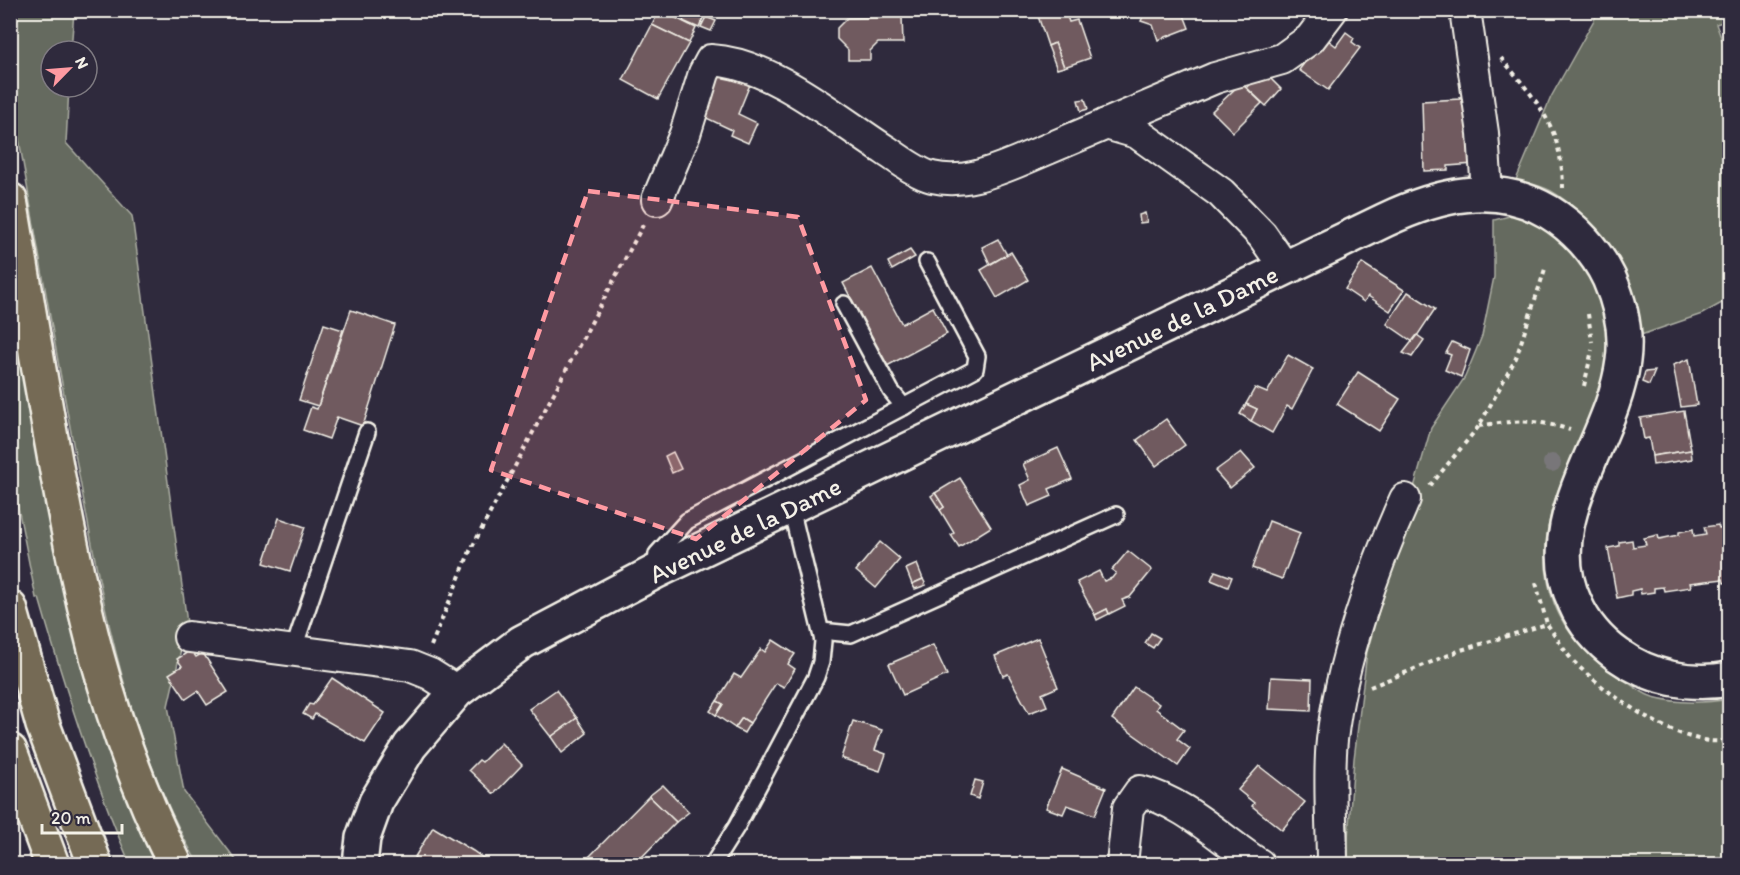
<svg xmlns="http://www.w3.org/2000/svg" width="1740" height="875" viewBox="0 0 1740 875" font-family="Itim,sans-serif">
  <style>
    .green { fill: #656b5e; stroke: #acaea3; stroke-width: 1.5 }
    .building { fill: #705a5e; stroke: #f4f1e8; stroke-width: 1.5 }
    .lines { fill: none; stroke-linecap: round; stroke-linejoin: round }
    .lane-casing { stroke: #f4f1e8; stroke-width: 20 }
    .street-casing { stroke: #f4f1e8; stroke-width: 34 }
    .secondary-casing { stroke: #f4f1e8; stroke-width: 38 }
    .highway-casing { stroke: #f4f1e8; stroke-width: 38 }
    .path { stroke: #f4f1e8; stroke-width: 4; stroke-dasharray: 4.5 4.5; stroke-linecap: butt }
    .lane { stroke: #2f2a3d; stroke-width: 15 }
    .street { stroke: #2f2a3d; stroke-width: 30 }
    .secondary { stroke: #2f2a3d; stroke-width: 33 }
    .highway { stroke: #746b55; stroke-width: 33 }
    .tree { fill: #787679 }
    .marked { fill: #ff9aa2; fill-opacity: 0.2; stroke: #ff9aa2; stroke-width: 4.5; stroke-dasharray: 12 8; stroke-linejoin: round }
    .labels { text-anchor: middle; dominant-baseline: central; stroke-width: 5; stroke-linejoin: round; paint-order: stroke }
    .street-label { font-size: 26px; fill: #f4f1e8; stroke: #2f2a3d }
  </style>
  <rect width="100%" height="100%" fill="#2f2a3d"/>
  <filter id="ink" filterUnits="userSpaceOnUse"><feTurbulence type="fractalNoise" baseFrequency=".0167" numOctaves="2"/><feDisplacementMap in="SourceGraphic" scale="12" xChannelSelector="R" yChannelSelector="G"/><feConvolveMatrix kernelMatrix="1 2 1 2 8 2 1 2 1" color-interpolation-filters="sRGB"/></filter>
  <g filter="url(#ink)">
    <g class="green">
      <path d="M10 11H74L71 51H51V87H69L66 143 132 216 187 623 168 706 184 792 239 864H198C126 739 102 599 76 459 53 337 32 215 11 93Z"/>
      <path d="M1599 11H1729V20L1716 24 1730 61 1729 299 1702 314 1638 336C1617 281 1606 223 1551 191 1541 185 1527 183 1516 180L1551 97Z"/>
      <path d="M1517 214C1527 219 1540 223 1549 230 1599 267 1620 327 1601 386 1588 429 1559 475 1550 518 1536 581 1556 635 1611 670 1624 679 1639 693 1653 697 1678 704 1705 703 1729 699V864H1346L1354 759 1367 652 1431 428 1465 377 1482 336 1494 277V220Z"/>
      <path d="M10 264 162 864H130C93 778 65 689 39 598H36L11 472Z"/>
    </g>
    <g class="building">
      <polygon points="660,10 696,28 689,43 652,25"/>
      <polygon points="688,10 705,13 699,28 683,21"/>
      <polygon points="1036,10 1065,10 1069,22 1077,20 1090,58 1064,67 1055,43 1048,46"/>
      <polygon points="1146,10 1182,10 1189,28 1158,40 1153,25 1141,21"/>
      <polygon points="706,17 716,21 711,31 701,27"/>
      <polygon points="902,17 903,43 878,43 870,51 870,60 848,60 848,50 837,39 837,28 847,18"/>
      <polygon points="652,25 689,43 658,99 623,80"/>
      <polygon points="1346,32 1354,38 1352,42 1360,48 1328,90 1299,70 1324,37 1336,46"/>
      <polygon points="1055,43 1064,67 1057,69 1048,46"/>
      <polygon points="720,68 751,82 738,114 757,123 748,143 730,135 732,130 700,115"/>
      <polygon points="1266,74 1281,89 1266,106 1247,88 1256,78 1260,82"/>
      <polygon points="1241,83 1262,103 1233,132 1212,111"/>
      <polygon points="1472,96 1474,164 1448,166 1448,170 1424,171 1422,101 1460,99 1459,97"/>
      <polygon points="1085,99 1088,109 1081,111 1078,100"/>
      <polygon points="1145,213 1147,222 1140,223 1139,215"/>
      <polygon points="998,239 1007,255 990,264 982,247"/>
      <polygon points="910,250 915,257 892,270 888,262"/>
      <polygon points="1011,252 1028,280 997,298 981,270"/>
      <polygon points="1362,263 1404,290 1390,311 1368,296 1364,302 1345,289"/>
      <polygon points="872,268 902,324 933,307 947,334 887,366 843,283"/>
      <polygon points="1408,292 1435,309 1413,342 1387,324"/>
      <polygon points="351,310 395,325 363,426 337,417 329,439 303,430 311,407 317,409"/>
      <polygon points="324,324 343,330 318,406 299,400"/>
      <polygon points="1417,335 1424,340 1412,357 1403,353"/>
      <polygon points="1452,342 1470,350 1461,377 1445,370 1451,355 1446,353"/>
      <polygon points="1288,355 1313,369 1292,409 1287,406 1272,433 1251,421 1257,409 1246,404 1255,388 1267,393"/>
      <polygon points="1689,359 1697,405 1681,407 1673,365"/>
      <polygon points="1655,371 1649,385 1642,382 1645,372"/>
      <polygon points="1358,372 1400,399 1379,431 1337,404"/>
      <polygon points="1246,404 1257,409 1251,421 1240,414"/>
      <polygon points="1684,411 1691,450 1652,456 1649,438 1644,439 1640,418"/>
      <polygon points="1166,419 1185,445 1156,466 1137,440"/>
      <polygon points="1058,448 1072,479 1049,489 1052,496 1029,506 1020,485 1030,480 1023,464"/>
      <polygon points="1691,450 1692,459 1653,465 1652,456"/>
      <polygon points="673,452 681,469 672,473 665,456"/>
      <polygon points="1241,452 1255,468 1230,488 1215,471"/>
      <polygon points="960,478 991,527 959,547 951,535 954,533 940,510 944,507 935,493"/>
      <polygon points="935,493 944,507 940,510 931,496"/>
      <polygon points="279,518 305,527 290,571 264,563"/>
      <polygon points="1269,521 1300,533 1282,579 1252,568"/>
      <polygon points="1718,525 1719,528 1730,527 1730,582 1724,583 1723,579 1690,583 1691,587 1664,591 1663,587 1654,588 1654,592 1641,594 1640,589 1631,591 1631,595 1617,598 1608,548 1619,546 1619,542 1632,540 1633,547 1646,545 1644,538 1658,535 1659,539 1679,535 1679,532 1693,529 1694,536 1706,534 1704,527"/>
      <polygon points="880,542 900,559 876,588 856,571"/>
      <polygon points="1128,551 1152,570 1130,597 1122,600 1125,606 1109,614 1107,609 1095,615 1077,582 1099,571 1104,581 1112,578 1116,573 1112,570"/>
      <polygon points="917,564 923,579 912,584 906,569"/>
      <polygon points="1215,571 1232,577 1228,587 1211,580"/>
      <polygon points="923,579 926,585 915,589 912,584"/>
      <polygon points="1107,609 1109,614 1097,620 1095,615"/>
      <polygon points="1151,633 1160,638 1153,648 1145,643"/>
      <polygon points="1038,638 1058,687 1042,694 1047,706 1029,713 1008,674 1003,676 995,656"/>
      <polygon points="773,640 795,654 788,664 795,669 784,687 776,683 750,723 742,718 735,728 716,715 723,704 717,701 734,674 741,678 761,649 765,652"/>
      <polygon points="933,645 947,675 903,695 889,664"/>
      <polygon points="191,650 196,657 203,653 228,692 207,705 198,691 186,699 169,674 182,666 177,659"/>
      <polygon points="1271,677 1312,679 1311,711 1269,709"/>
      <polygon points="332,678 385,713 365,743 315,714 312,719 303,714 309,704 313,705"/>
      <polygon points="1134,687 1159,704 1156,709 1184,730 1177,739 1190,749 1178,766 1112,719"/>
      <polygon points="556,690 577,718 551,737 529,709"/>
      <polygon points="717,701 723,704 716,715 710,711"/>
      <polygon points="577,718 587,733 562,753 551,737"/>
      <polygon points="742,718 750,723 744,733 735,728"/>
      <polygon points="853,721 882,730 875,750 886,754 880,771 841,758"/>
      <polygon points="501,743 522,765 494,794 469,770 479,760 482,762"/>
      <polygon points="1259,766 1305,802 1282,830 1252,806 1254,803 1238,790"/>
      <polygon points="1062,769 1106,788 1095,815 1067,805 1063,814 1046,808"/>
      <polygon points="975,780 983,782 978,799 970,796"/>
      <polygon points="663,785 689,812 676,822 649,796"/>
      <polygon points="649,796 676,822 635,864 590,864 586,860"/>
      <polygon points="433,827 473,851 491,864 420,864 413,860"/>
    </g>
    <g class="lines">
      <g class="lane-casing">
        <g id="lane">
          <polyline points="844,304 891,391 904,407"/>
          <polyline points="655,569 657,554 687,521 975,369 977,356 927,262"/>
          <polyline points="821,631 851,634 1116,515"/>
          <polyline points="293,651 367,432"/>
          <polyline points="713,864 737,826 816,677 821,662 823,641 791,508"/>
        </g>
      </g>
      <g class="street-casing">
        <g id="street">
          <polyline points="1465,10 1483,133 1487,193"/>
          <polyline points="1106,124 1137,133 1221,193 1262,235 1285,268"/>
          <path d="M657 200 685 134 704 73 711 60C771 63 835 118 885 150 899 159 916 173 932 177 962 184 990 173 1017 162L1215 78 1282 59 1310 39 1332 10"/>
          <polyline points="189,637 410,666 430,674 457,691"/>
          <path d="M1122 864 1128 808 1140 791C1186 803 1220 839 1259 864"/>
          <path d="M1332 864C1332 826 1328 778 1332 740 1340 666 1374 567 1405 499"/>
        </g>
      </g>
      <g class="secondary-casing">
        <path id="secondary" d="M360 864 363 838 376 802 410 746 457 691 522 642 655 572 1385 220C1438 195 1495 180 1549 212 1574 227 1596 251 1609 278 1621 305 1627 332 1623 361 1613 442 1536 521 1575 603 1584 624 1600 642 1618 655 1650 678 1690 686 1730 679"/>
      </g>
      <g class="highway-casing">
        <g id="highway">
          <path d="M10 200C23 279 37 359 51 438 78 591 105 724 175 864"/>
          <polyline points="10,608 43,725 95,864"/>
          <polyline points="10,751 52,864"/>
        </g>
      </g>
      <g class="path">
        <path d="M1501 58C1538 102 1562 127 1563 188"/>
        <polyline points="1588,314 1592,342"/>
        <polyline points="1584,386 1592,350"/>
        <path d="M1479 426C1513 420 1537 419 1570 430"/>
        <polyline points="1430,486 1479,426 1516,358 1546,266"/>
        <polyline points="1536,583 1547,624"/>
        <polyline points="431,646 470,551 643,225"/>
        <path d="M1370 687 1461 650 1547 624C1556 636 1564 651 1574 662 1606 693 1682 751 1730 740"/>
      </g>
      <use href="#lane" class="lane"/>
      <use href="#street" class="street"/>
      <use href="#secondary" class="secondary"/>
      <use href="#highway" class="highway"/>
    </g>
    <circle class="tree" cx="1552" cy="463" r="9"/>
  </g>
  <path class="marked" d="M588 191 798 217 866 400 696 539 491 470Z"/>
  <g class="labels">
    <g class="street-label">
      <text transform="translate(1182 318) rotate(-26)">Avenue de la Dame</text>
      <text transform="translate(745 530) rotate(-26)">Avenue de la Dame</text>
    </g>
  </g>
  <rect width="1740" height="875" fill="none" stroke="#2f2a3d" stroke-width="36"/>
  <rect x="18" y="18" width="1704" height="839" fill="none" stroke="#f4f1e8" stroke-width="2" filter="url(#ink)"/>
  <g transform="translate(69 69) rotate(65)"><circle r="28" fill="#2f2a3d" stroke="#7e7a81" stroke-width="1.5"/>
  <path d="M0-4.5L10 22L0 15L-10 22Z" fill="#ff9aa2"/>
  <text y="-9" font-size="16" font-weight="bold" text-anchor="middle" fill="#f4f1e8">N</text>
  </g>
  <path d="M42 824v9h80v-9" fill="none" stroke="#f4f1e8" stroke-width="3"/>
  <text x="51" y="824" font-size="18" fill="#f4f1e8" stroke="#2f2a3d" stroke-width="4.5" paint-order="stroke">20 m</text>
</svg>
